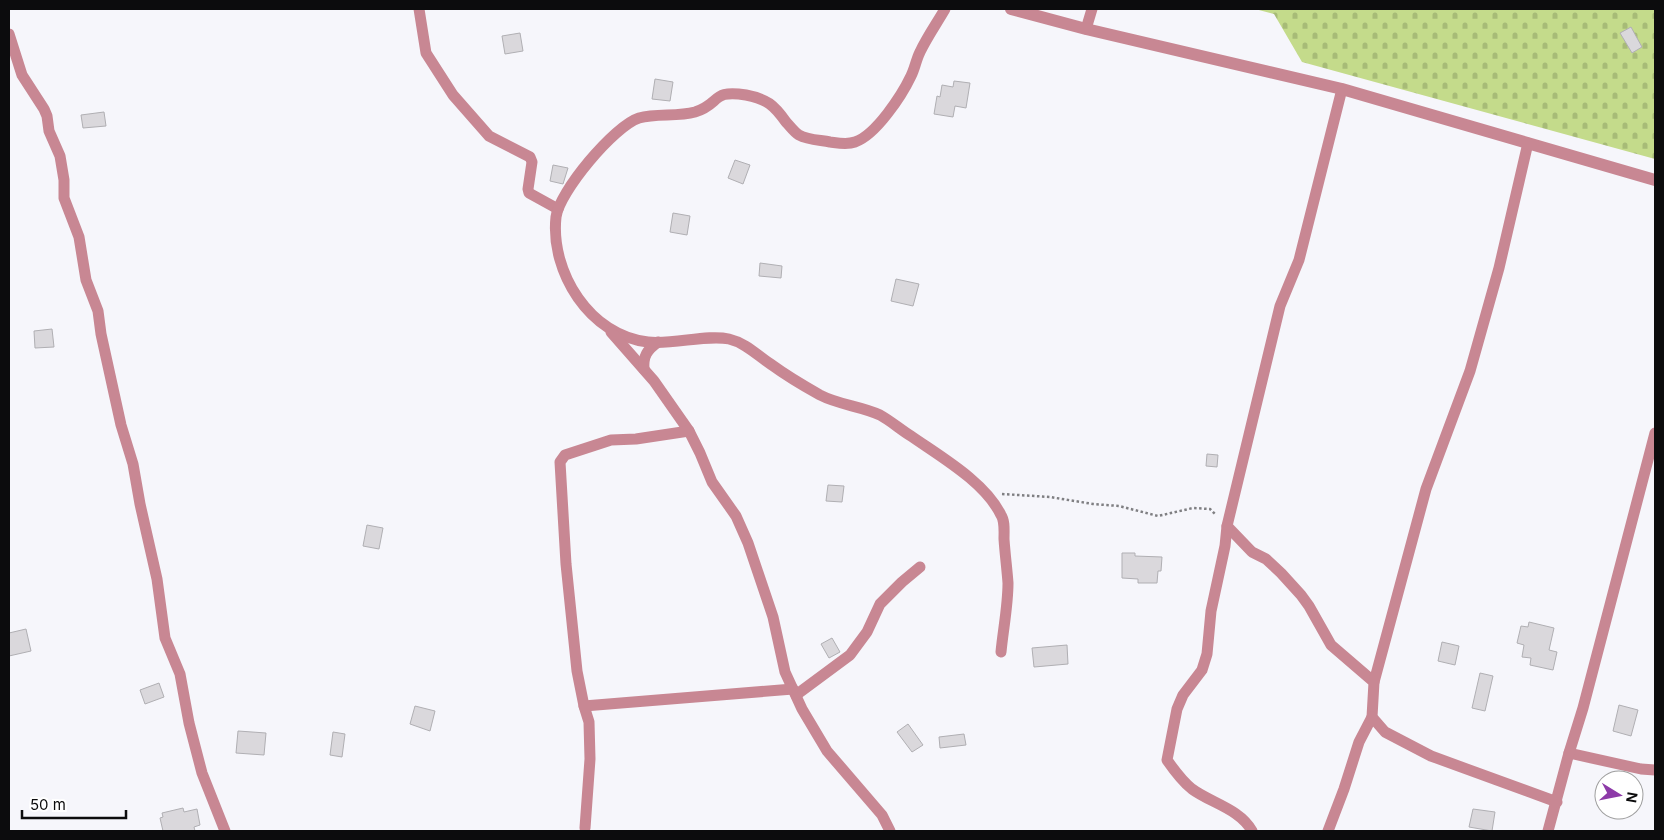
<svg xmlns="http://www.w3.org/2000/svg" width="1664" height="840" viewBox="0 0 1664 840" font-family="Inter,sans-serif">
  <style>
    .cemetery { fill: url(#cemetery-stones) }
    .building { fill: #dad8dc; stroke: #b0afb3 }
    .lines { fill: none; stroke-linecap: round; stroke-linejoin: round }
    .path { stroke: #7f7f82; stroke-width: 2.5; stroke-dasharray: 2.5 2.5; stroke-linecap: butt }
    .minor { stroke: #c88793; stroke-width: 11 }
    .tertiary { stroke: #c88793; stroke-width: 12 }
  </style>
  <defs>
    <pattern id="cemetery-stones" width="16" height="16" patternUnits="userSpaceOnUse" patternTransform="scale(1.25)"><rect width="16" height="16" fill="#c4db8b"/><path d="M2 7V4a2 2 0 0 1 4 0v3zM10 15v-3a2 2 0 0 1 4 0v3z" fill="#a7bb77"/></pattern>
  </defs>
  <rect width="100%" height="100%" fill="#f6f6fb"/>
  <polygon class="cemetery" points="1255,9 1655,9 1655,159 1302,62 1274,14"/>
  <g class="building">
    <polygon points="1631,27 1642,47 1632,53 1620,33"/>
    <polygon points="520,33 523,51 505,54 502,36"/>
    <polygon points="655,79 673,82 670,101 652,99"/>
    <polygon points="954,81 970,83 966,108 955,106 953,117 934,114 937,96 940,97 942,85 953,87"/>
    <polygon points="104,112 106,126 83,128 81,115"/>
    <polygon points="735,160 750,165 743,184 728,178"/>
    <polygon points="553,165 568,168 563,184 550,181"/>
    <polygon points="673,213 690,216 687,235 670,232"/>
    <polygon points="760,263 782,266 781,278 759,276"/>
    <polygon points="896,279 919,284 913,306 891,301"/>
    <polygon points="52,329 54,347 35,348 34,331"/>
    <polygon points="1207,454 1218,455 1217,467 1206,466"/>
    <polygon points="828,485 844,486 842,502 826,501"/>
    <polygon points="367,525 383,528 379,549 363,546"/>
    <polygon points="1122,553 1135,553 1135,556 1162,557 1161,571 1158,571 1157,583 1138,583 1138,579 1122,578"/>
    <polygon points="1529,622 1554,628 1549,650 1557,652 1553,670 1530,665 1531,658 1522,657 1524,645 1517,643 1521,626 1528,627"/>
    <polygon points="26,629 31,651 9,656 9,633"/>
    <polygon points="832,638 840,652 829,658 821,644"/>
    <polygon points="1442,642 1459,646 1455,665 1438,661"/>
    <polygon points="1067,645 1068,664 1034,667 1032,648"/>
    <polygon points="1480,673 1493,676 1485,711 1472,708"/>
    <polygon points="159,683 164,697 145,704 140,690"/>
    <polygon points="1619,705 1638,710 1631,736 1613,731"/>
    <polygon points="415,706 435,711 430,731 410,724"/>
    <polygon points="908,724 923,745 912,752 897,732"/>
    <polygon points="238,731 266,733 264,755 236,753"/>
    <polygon points="333,732 345,734 342,757 330,755"/>
    <polygon points="964,734 966,745 940,748 939,737"/>
    <polygon points="183,808 184,812 197,809 200,825 194,827 195,831 163,831 160,818 163,817 162,813"/>
    <polygon points="1473,809 1495,812 1492,831 1469,827"/>
  </g>
  <g class="lines">
    <polyline class="path" points="1002,494 1050,497 1093,504 1119,506 1158,516 1193,508 1210,509 1216,515"/>
    <g class="minor">
      <polyline points="419,9 426,53 453,95 489,136 530,157 532,162 528,189 529,193 558,209"/>
      <path d="M945 9C937 23 927 37 920 52 916 60 915 68 911 76 902 95 876 135 855 142 847 145 838 143 830 142 820 140 808 140 799 135 794 132 790 126 786 122 774 105 767 99 746 95 711 89 721 104 695 112 677 117 657 113 639 118 614 126 559 192 556 217 550 272 590 336 648 342 673 345 707 334 729 339 746 343 758 356 772 365 787 376 804 386 820 395 839 405 861 406 880 415 891 421 901 430 911 436 941 457 985 482 1001 515 1005 521 1004 531 1004 539 1005 554 1007 569 1008 583 1008 606 1003 630 1001 652"/>
      <polyline points="1086,29 1092,9"/>
      <polyline points="9,34 22,75 44,109 47,116 49,131 60,156 64,180 64,198 79,237 86,280 98,311 101,334 121,425 133,464 140,504 157,579 165,638 180,674 189,723 202,773 225,831"/>
      <polyline points="1342,89 1299,260 1280,306 1227,526 1252,552 1266,559 1281,573 1301,595 1309,606 1331,645 1374,682 1372,717 1385,732 1431,756 1557,802"/>
      <polyline points="611,332 654,381 689,431 700,453 712,482 736,516 748,543 773,617 785,672 802,709 827,751 882,815 890,831"/>
      <path d="M644 369C643 356 647 350 658 342"/>
      <path d="M1227 526 1225 546 1211 611 1207 654 1202 670 1183 695 1177 709 1167 760C1174 770 1182 781 1192 789 1211 803 1240 809 1252 831"/>
      <polyline points="1374,682 1426,489 1470,371 1499,268 1528,143"/>
      <polyline points="796,695 850,655 867,632 880,604 902,582 920,567"/>
      <polyline points="584,706 793,689"/>
      <polyline points="1569,753 1641,769 1655,770"/>
      <polyline points="585,828 590,759 589,722 584,706 577,671 566,564 560,462 565,455 611,440 636,439 689,431"/>
      <polyline points="1328,831 1344,789 1359,742 1372,717"/>
      <polyline points="1548,831 1569,753 1583,708 1655,433"/>
    </g>
    <polyline class="tertiary" points="1011,9 1086,29 1342,89 1655,180"/>
  </g>
  <rect width="1664" height="840" fill="none" stroke="#0c0c0d" stroke-width="20"/>
  <g transform="translate(1619 795) rotate(100)"><circle r="24" fill="#ffffff" stroke="#9e9e9e"/>
  <path d="M0-4L9 19L0 12L-9 19Z" fill="#8d3aa8"/>
  <text y="-8" font-size="14" font-weight="bold" text-anchor="middle" fill="#0c0c0d">N</text>
  </g>
  <path d="M22 810v8h104v-8" fill="none" stroke="#0c0c0d" stroke-width="2.5"/>
  <text x="30" y="810" font-size="15" fill="#0c0c0d" stroke="#ffffff" stroke-width="4" paint-order="stroke">50 m</text>
</svg>
